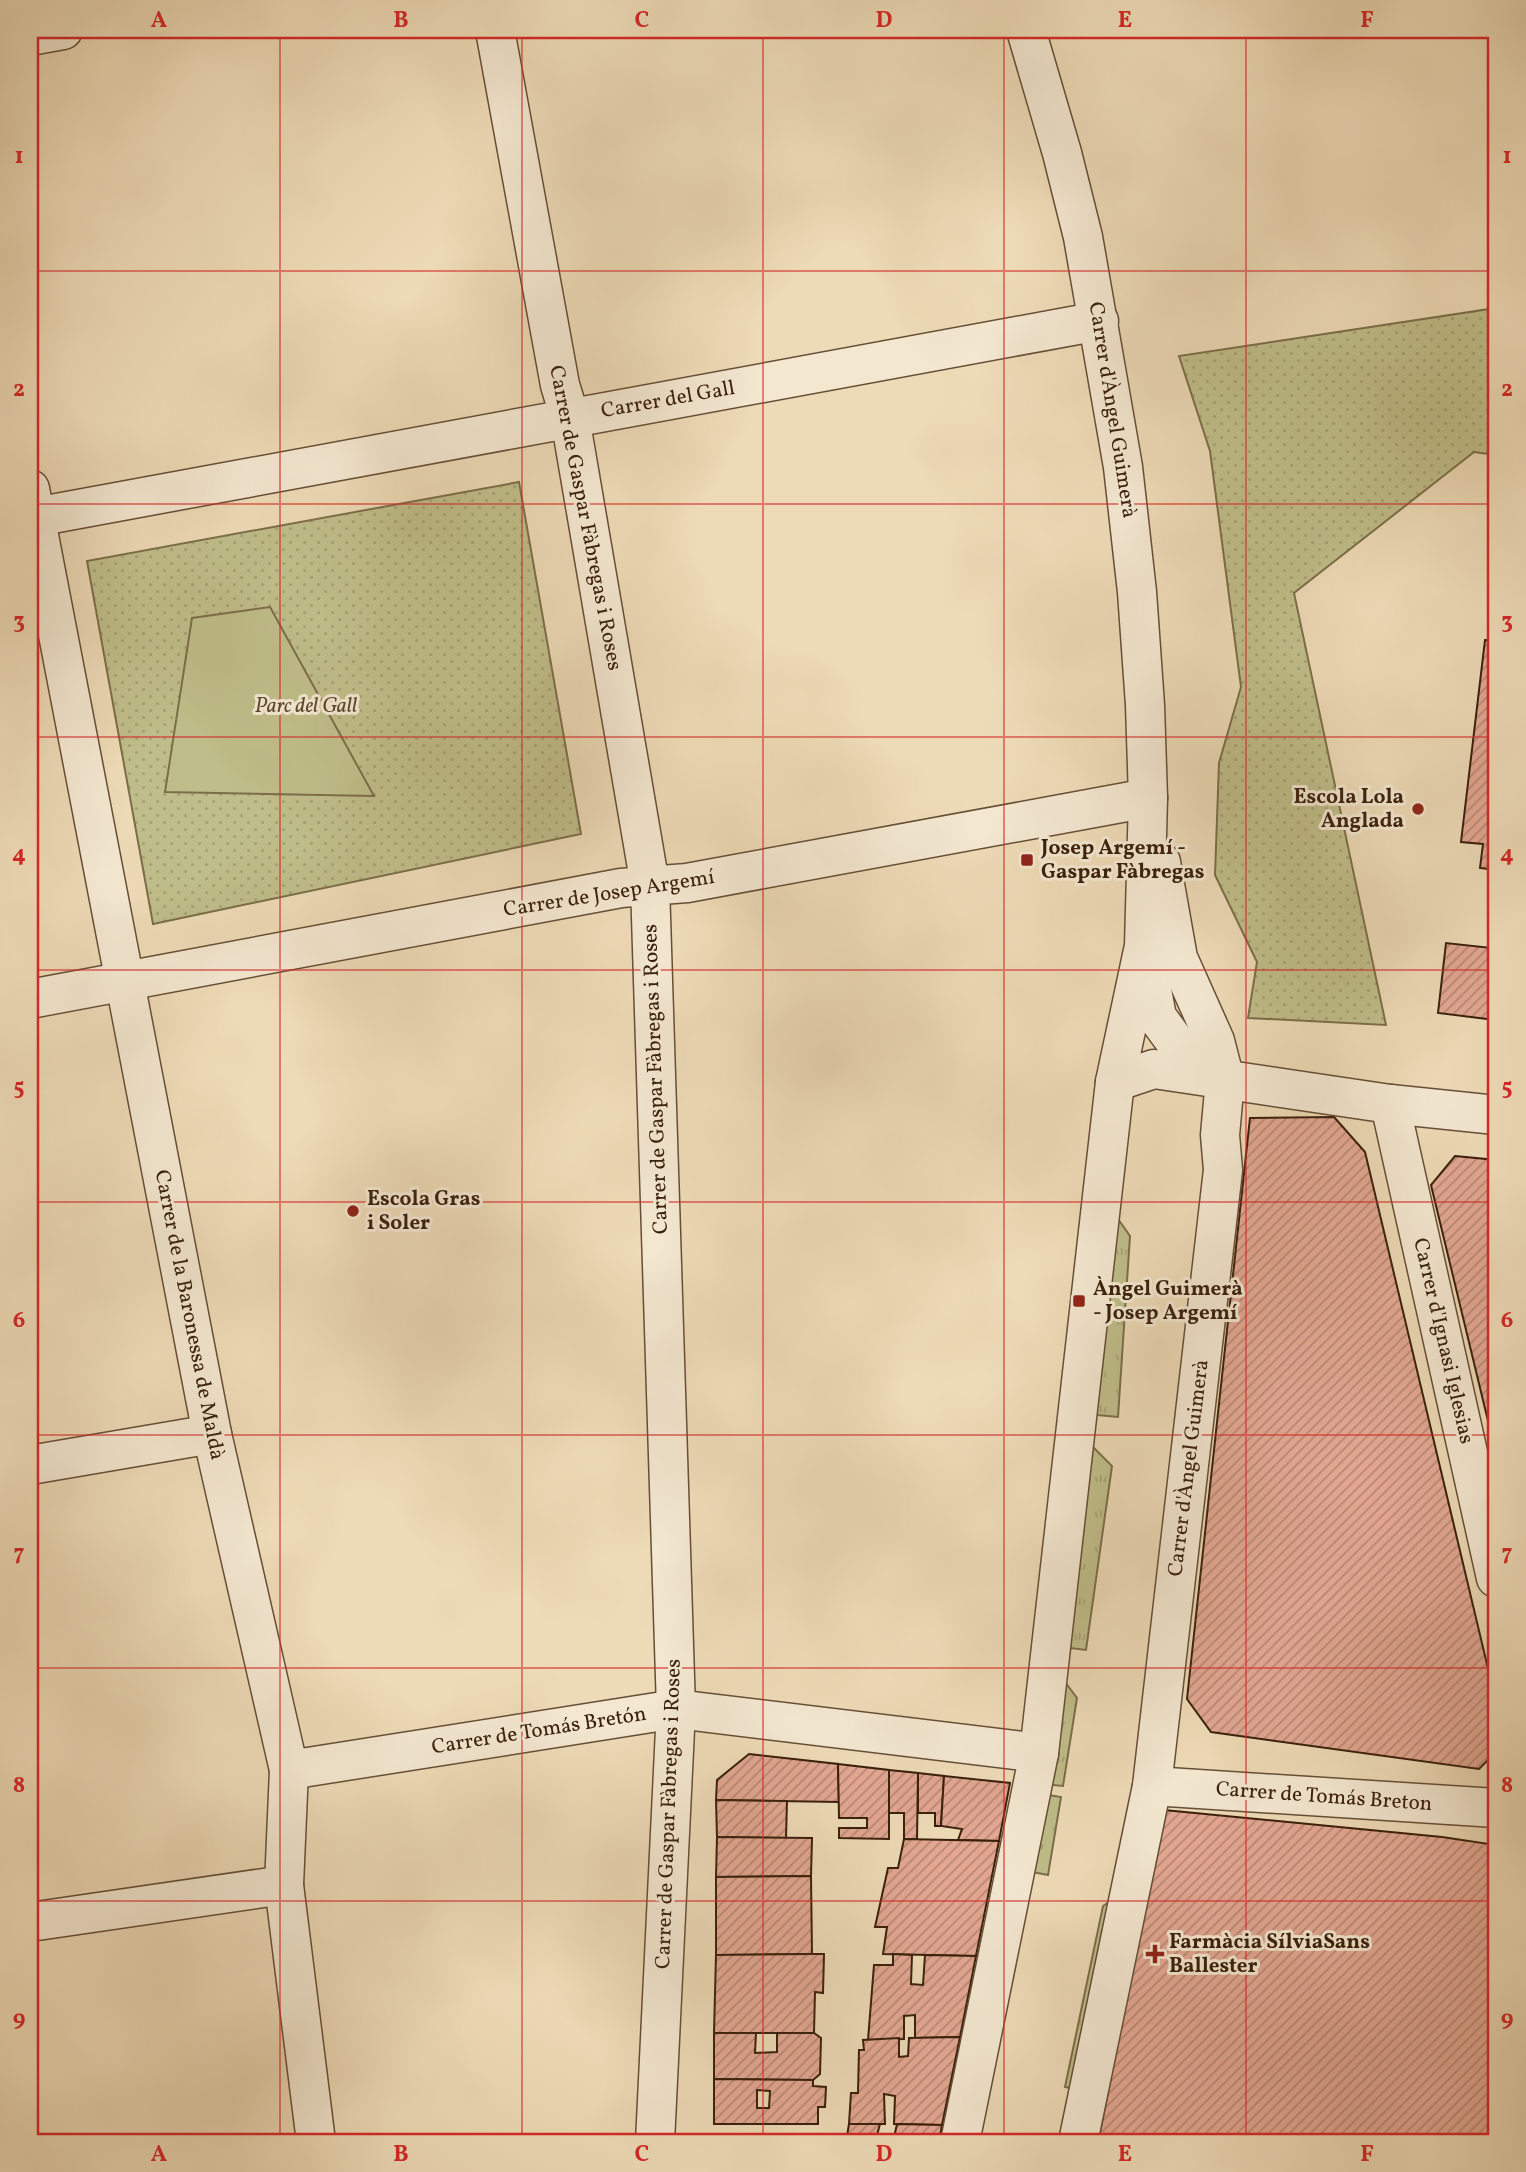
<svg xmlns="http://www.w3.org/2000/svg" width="1526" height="2172" viewBox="0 0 1526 2172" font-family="Vollkorn,serif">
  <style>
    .grass { fill: url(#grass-tufts); stroke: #7c6e4a; stroke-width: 2 }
    .park { fill: url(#park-dots); stroke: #7c6e4a; stroke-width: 2 }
    .garden { fill: #bfbd89; stroke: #7c6e4a; stroke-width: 2 }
    .building { fill: url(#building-hatch); stroke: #3a200c; stroke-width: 2; fill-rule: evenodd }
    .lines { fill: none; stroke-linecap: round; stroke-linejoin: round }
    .minor-casing { stroke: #674e36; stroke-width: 41 }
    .minor { stroke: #f3e7d0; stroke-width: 38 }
    .grid { fill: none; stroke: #d62828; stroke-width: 2; stroke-opacity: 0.55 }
    .poi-dot { fill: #8f2418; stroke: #f3e7d0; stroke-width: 2.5 }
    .labels { text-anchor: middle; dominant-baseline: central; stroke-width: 6; stroke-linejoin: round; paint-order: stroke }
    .street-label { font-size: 21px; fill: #3a200c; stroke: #f3e7d0 }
    .park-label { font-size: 21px; font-style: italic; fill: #5b472b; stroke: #f3e7d0 }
    .poi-label { font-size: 21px; font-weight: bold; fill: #3a200c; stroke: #f3e7d0; text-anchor: start }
    .neatline { fill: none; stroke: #d62828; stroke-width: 2.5 }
    .grid-label { font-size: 23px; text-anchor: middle; font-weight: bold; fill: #d62828 }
  </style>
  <defs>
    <pattern id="grass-tufts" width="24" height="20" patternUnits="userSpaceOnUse" patternTransform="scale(1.75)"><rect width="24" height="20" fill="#bfbd89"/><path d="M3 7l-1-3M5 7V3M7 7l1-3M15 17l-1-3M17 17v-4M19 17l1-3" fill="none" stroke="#a5a275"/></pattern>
    <pattern id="park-dots" width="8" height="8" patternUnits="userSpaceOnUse" patternTransform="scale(1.75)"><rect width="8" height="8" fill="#bfbd89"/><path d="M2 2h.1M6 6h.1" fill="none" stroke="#a5a275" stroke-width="1.8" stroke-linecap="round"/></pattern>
    <pattern id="building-hatch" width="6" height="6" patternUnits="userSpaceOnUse" patternTransform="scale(1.75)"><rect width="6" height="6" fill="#e3a792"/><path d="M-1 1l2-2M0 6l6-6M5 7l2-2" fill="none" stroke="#b98876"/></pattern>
  </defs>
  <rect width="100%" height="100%" fill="#eddab6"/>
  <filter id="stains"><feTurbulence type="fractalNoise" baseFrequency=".00286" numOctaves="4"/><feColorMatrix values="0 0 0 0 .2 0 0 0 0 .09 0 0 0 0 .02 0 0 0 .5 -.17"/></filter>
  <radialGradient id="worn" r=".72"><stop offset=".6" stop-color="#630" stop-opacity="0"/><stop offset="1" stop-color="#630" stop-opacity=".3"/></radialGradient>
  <g class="grass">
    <polygon points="1111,1209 1130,1236 1118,1417 1087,1414"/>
    <polygon points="1084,1438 1112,1466 1086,1650 1061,1647"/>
    <polygon points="1059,1674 1077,1698 1063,1786 1043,1784"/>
    <polygon points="1042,1794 1061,1797 1048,1875 1027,1871"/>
    <polygon points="1130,1888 1092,2092 1065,2087 1103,1906"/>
  </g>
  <g class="park">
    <polygon points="1496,308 1496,455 1474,452 1294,593 1386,1025 1248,1018 1257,962 1215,875 1219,763 1241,687 1210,451 1179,356"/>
    <polygon points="519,482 581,834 153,924 87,561"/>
  </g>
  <polygon class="garden" points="270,607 374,796 165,792 192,618"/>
  <g class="building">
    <polygon points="1485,640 1496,641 1496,870 1480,868 1483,844 1461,842"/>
    <polygon points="1496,901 1496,1020 1438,1013 1446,943 1491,948"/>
    <polygon points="1334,1117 1365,1152 1496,1702 1496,1752 1479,1769 1211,1732 1187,1699 1250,1118"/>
    <polygon points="1455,1156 1496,1160 1496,1454 1431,1185"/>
    <polygon points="749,1754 838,1764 839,1802 716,1800 717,1780"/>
    <polygon points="838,1764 889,1770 889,1839 839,1838 839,1828 867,1828 867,1818 839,1818"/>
    <polygon points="889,1770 918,1773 917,1839 904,1839 904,1813 889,1813"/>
    <polygon points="918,1773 944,1776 941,1826 935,1826 935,1813 918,1813"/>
    <polygon points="944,1776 1010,1783 999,1841 958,1840 962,1829 941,1826"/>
    <polygon points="716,1800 787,1801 786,1838 717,1837"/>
    <polygon points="1164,1810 1442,1837 1496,1845 1496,2142 1098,2142"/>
    <polygon points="717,1837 812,1838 811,1876 716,1877"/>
    <polygon points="904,1839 999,1841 976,1956 883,1954 887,1927 875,1927 888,1868 898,1868"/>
    <polygon points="811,1876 812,1954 716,1955 716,1877"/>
    <polygon points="812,1954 824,1954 823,1993 815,1992 814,2033 714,2033 716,1955"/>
    <polygon points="893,1954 912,1955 911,1984 923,1985 925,1955 976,1956 960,2037 915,2038 915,2015 904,2016 904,2039 868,2040 874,1965 893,1965"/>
    <polygon points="714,2033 756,2033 755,2053 777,2052 777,2033 814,2033 821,2038 820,2074 813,2080 714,2079"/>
    <polygon points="960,2037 942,2125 894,2124 895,2096 884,2094 885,2124 849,2124 851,2093 858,2093 859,2050 864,2050 863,2040 899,2038 899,2057 908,2056 909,2038"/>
    <path d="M714 2079 813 2080V2086L826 2087 825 2107H818V2124H714ZM757 2090 770 2091 769 2108H757Z"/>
    <polygon points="849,2124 880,2124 876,2139 889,2142 846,2142"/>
    <polygon points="897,2124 942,2125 939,2142 893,2142"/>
  </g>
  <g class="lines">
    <g class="minor-casing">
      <g id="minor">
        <polyline points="495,30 560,385 570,418 650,885 676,1709 655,2142"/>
        <polyline points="30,36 63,30"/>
        <polyline points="30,489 212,1434 289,1770 284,1885 316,2142"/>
        <polyline points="30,518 1099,321"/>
        <polyline points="1147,963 1157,1017 1176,1043 1220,1077"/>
        <polyline points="30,999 621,888 687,883 1148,798"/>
        <polyline points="1115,1082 1154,1069 1390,1104 1496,1115"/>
        <polyline points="1390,1104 1496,1578"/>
        <polyline points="30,1465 212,1434"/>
        <polyline points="289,1770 676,1709 1039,1753"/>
        <polyline points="1152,1786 1496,1808"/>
        <polyline points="30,1922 284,1885"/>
        <polyline points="960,2142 1039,1753 1115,1082 1144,946 1148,798 1145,705 1137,592 1123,467 1083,237 1062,153 1026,30"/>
        <polyline points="1078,2142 1152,1786 1223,1170 1220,1135 1225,1080 1215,1041 1178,958 1161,862"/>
      </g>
    </g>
    <use href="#minor" class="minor"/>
  </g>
  <path class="grid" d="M280 30V2142M522 30V2142M763 30V2142M1004 30V2142M1246 30V2142M30 271H1496M30 504H1496M30 737H1496M30 970H1496M30 1202H1496M30 1435H1496M30 1668H1496M30 1901H1496"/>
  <g class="poi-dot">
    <circle cx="1418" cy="809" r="7"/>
    <rect x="1020" y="853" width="14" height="14" rx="3.5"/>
    <circle cx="353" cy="1211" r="7"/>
    <rect x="1072" y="1294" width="14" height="14" rx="3.5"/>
    <path d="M1151.5 1943.5h7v7h7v7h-7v7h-7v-7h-7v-7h7z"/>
  </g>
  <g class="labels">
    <g class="street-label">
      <text transform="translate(668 400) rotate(-10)">Carrer del Gall</text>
      <text transform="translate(1112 410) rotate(81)">Carrer d'Àngel Guimerà</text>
      <text transform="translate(585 518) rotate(79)">Carrer de Gaspar Fàbregas i Roses</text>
      <text transform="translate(609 894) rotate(-9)">Carrer de Josep Argemí</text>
      <text transform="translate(656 1079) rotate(-92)">Carrer de Gaspar Fàbregas i Roses</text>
      <text transform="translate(189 1315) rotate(79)">Carrer de la Baronessa de Maldà</text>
      <text transform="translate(1443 1341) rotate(77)">Carrer d'Ignasi Iglesias</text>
      <text transform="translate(1189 1468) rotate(-83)">Carrer d'Àngel Guimerà</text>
      <text transform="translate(539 1731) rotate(-9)">Carrer de Tomás Bretón</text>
      <text transform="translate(1324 1797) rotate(4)">Carrer de Tomás Breton</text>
      <text transform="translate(669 1814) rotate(-88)">Carrer de Gaspar Fàbregas i Roses</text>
    </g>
    <g class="park-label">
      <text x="306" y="706">Parc del Gall</text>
    </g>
    <g class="poi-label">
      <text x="1404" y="797" text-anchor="end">Escola Lola<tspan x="1404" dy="24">Anglada</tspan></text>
      <text x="1041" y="848">Josep Argemí -<tspan x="1041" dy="24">Gaspar Fàbregas</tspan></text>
      <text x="367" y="1199">Escola Gras<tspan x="367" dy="24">i Soler</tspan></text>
      <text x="1093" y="1289">Àngel Guimerà<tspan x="1093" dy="24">- Josep Argemí</tspan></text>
      <text x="1169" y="1942">Farmàcia SílviaSans<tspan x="1169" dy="24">Ballester</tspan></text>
    </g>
  </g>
  <rect width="1526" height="2172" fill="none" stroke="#eddab6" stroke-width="77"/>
  <rect x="38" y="38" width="1450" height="2096" class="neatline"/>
  <g class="grid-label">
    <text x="159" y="27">A</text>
    <text x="401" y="27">B</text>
    <text x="642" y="27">C</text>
    <text x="884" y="27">D</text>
    <text x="1125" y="27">E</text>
    <text x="1367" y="27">F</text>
    <text x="19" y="163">1</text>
    <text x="1507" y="163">1</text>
    <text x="19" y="396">2</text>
    <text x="1507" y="396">2</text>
    <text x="19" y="628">3</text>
    <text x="1507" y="628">3</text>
    <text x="19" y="861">4</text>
    <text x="1507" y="861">4</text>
    <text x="19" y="1094">5</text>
    <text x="1507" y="1094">5</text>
    <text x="19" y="1327">6</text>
    <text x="1507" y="1327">6</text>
    <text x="19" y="1560">7</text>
    <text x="1507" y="1560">7</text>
    <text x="19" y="1792">8</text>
    <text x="1507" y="1792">8</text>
    <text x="19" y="2025">9</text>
    <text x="1507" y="2025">9</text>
    <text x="159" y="2161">A</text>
    <text x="401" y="2161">B</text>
    <text x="642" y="2161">C</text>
    <text x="884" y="2161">D</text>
    <text x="1125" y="2161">E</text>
    <text x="1367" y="2161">F</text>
  </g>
  <rect width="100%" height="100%" filter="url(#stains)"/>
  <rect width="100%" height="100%" fill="url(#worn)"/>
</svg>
